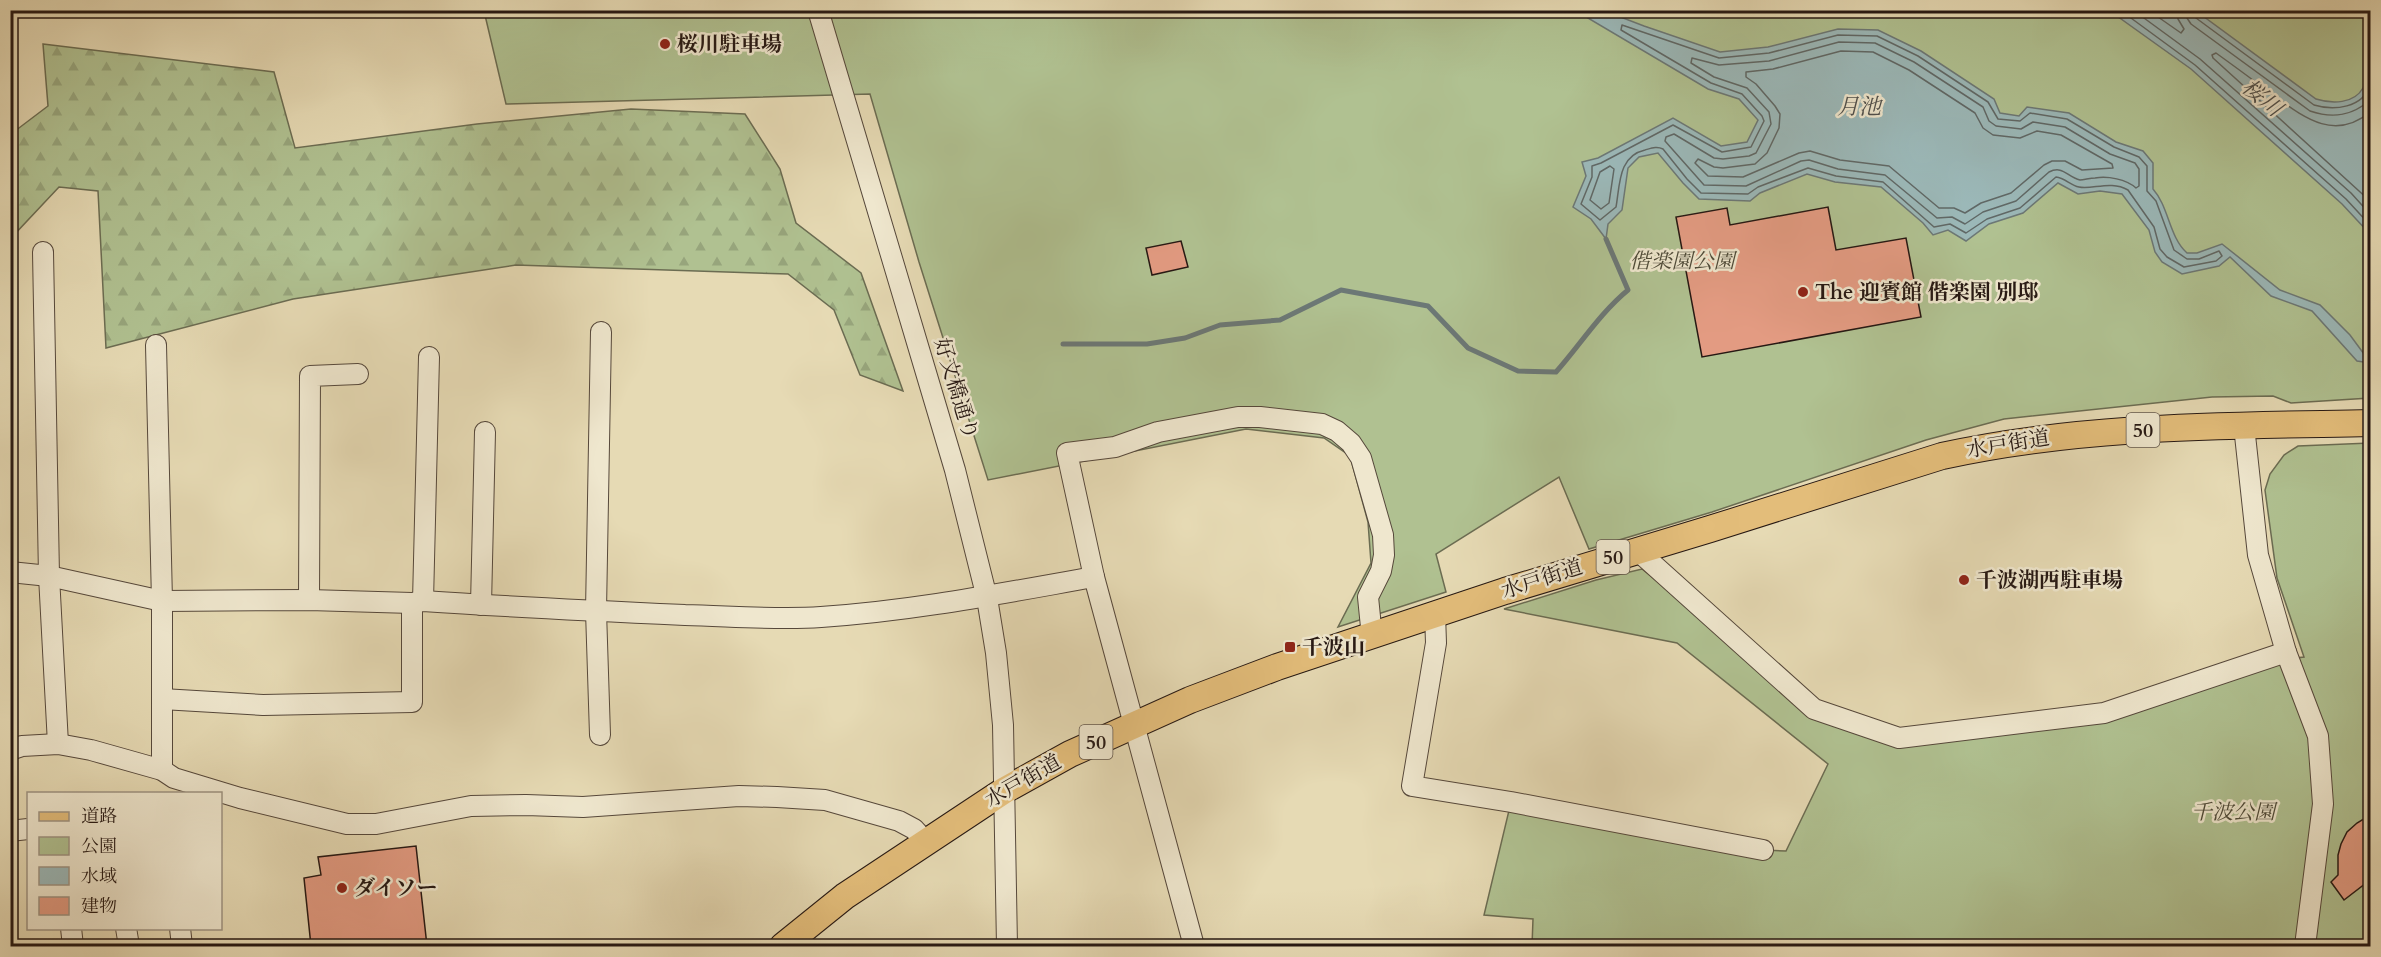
<svg xmlns="http://www.w3.org/2000/svg" width="2381" height="957" viewBox="0 0 2381 957" font-family="Cardo,'Noto Serif JP',serif">
  <style>
    .forest { fill: url(#forest-firs); stroke: #6b6c52; stroke-width: 1.5 }
    .green { fill: #b0c191; stroke: #6b6c52; stroke-width: 1.5 }
    .water { fill: #9bb8b8; stroke: #6c7876; stroke-width: 1.5 }
    .lines { fill: none; stroke-linecap: round; stroke-linejoin: round }
    .shore { stroke: #606866; stroke-width: 1.5 }
    .stream { stroke: #6c7876; stroke-width: 5 }
    .building { fill: #e39b82; stroke: #261813; stroke-width: 1.5 }
    .minor-casing { stroke: #56483b; stroke-width: 22 }
    .major-casing { stroke: #261813; stroke-width: 28 }
    .minor { stroke: #efe7ce; stroke-width: 20 }
    .major { stroke: #e3bd7a; stroke-width: 26 }
    .poi-dot { fill: #8f2418; stroke: #efe7ce; stroke-width: 2 }
    .labels { text-anchor: middle; dominant-baseline: central; stroke-width: 5; stroke-linejoin: round; paint-order: stroke }
    .shield { fill: #efe7ce; stroke: #62564b; stroke-width: 1.5 }
    .shield-label { font-size: 20px; font-weight: bold; fill: #261813 }
    .poi-label { font-size: 21px; font-weight: bold; fill: #261813; stroke: #efe7ce; text-anchor: start }
    .park-label { font-size: 21px; font-style: italic; fill: #4f4b39; stroke: #efe7ce }
    .street-label { font-size: 21px; fill: #261813; stroke: #efe7ce }
    .water-label { font-size: 22px; font-style: italic; fill: #4f504d; stroke: #efe7ce }
  </style>
  <defs>
    <pattern id="forest-firs" width="22" height="20" patternUnits="userSpaceOnUse" patternTransform="scale(1.5)"><rect width="22" height="20" fill="#b0c191"/><path d="M5 1l3.5 6h-7zM16 11l3.5 6h-7z" fill="#97a57c"/></pattern>
  </defs>
  <rect width="100%" height="100%" fill="#e6dab4"/>
  <filter id="stains"><feTurbulence type="fractalNoise" baseFrequency=".00333" numOctaves="4"/><feColorMatrix values="0 0 0 0 .2 0 0 0 0 .09 0 0 0 0 .02 0 0 0 .5 -.17"/></filter>
  <radialGradient id="worn" r=".72"><stop offset=".6" stop-color="#630" stop-opacity="0"/><stop offset="1" stop-color="#630" stop-opacity=".3"/></radialGradient>
  <polygon class="forest" points="43,44 274,72 295,148 477,124 631,109 745,114 780,169 796,223 861,273 903,391 860,375 834,310 788,274 516,265 293,299 106,348 98,191 59,187 11,238 11,134 48,106"/>
  <g class="green">
    <polygon points="484,11 2370,11 2370,398 2291,403 2273,396 2212,397 2004,419 1926,440 1712,512 1589,549 1559,477 1436,554 1446,592 1338,627 1371,563 1368,522 1350,456 1324,438 1246,429 988,480 919,262 870,94 506,104"/>
    <polygon points="2370,443 2370,946 1532,946 1533,919 1484,915 1511,802 1763,850 1786,851 1828,764 1677,643 1504,609 1596,580 1642,569 1768,669 1814,709 1899,738 2104,713 2277,660 2304,657 2277,578 2265,490 2270,474 2284,455 2298,446"/>
  </g>
  <g class="water">
    <path d="M1576 11H1605L1644 26 1720 52 1768 47 1838 29 1878 30 1921 51 1994 99 2000 113 2019 116 2027 107 2069 113 2116 142 2143 151 2153 163V189C2169 207 2169 237 2187 253H2197L2222 244 2280 290 2320 305 2350 335 2364 354 2370 355V363L2357 361 2312 311 2271 296 2230 257 2219 266 2182 274 2162 262 2155 252 2149 230 2122 194 2100 191 2078 194 2058 183 2023 213 1989 224 1966 241 1948 230 1933 235 1923 223 1881 187 1835 182 1807 174 1760 193 1750 201 1699 199 1683 183 1658 153 1639 157 1628 168 1622 210 1608 224 1606 239 1591 219 1573 207 1586 176 1582 162 1598 158 1673 118 1721 146 1747 142 1758 120 1739 99 1708 89Z"/>
    <path d="M2110 11H2196L2316 99C2332 104 2354 104 2363 88 2370 76 2368 59 2370 46V234L2342 204 2191 69Z"/>
  </g>
  <g class="lines">
    <g class="shore">
      <polyline points="2120,10 2195,65 2346,199 2370,225"/>
      <polyline points="2133,10 2200,59 2351,193 2370,214"/>
      <polyline points="2148,10 2181,33 2184,29 2178,19 2177,10"/>
      <path d="M2186 10 2187 18 2191 24 2310 111C2333 119 2352 116 2370 100"/>
      <path d="M2193 10 2196 18 2314 105C2334 111 2363 108 2370 85"/>
      <path d="M1622 25 1719 58 1769 53 1838 35 1877 36 1918 56 1988 102 1998 119 2020 121 2030 113 2067 119 2114 147 2139 157 2147 166V191L2156 201 2174 250 2187 259H2199L2219 251 2222 256 2216 261 2184 267 2167 257 2160 249 2154 227 2128 190C2111 180 2092 190 2079 187 2070 185 2065 178 2056 177L2020 208 1987 219 1966 233 1950 224 1934 227 1883 182 1836 176 1808 168 1758 187 1748 194 1701 193 1687 179 1663 149C1657 146 1652 148 1645 150 1618 156 1620 185 1616 207L1600 220 1581 204 1592 177V166L1601 163 1673 125 1722 152 1751 147 1764 121 1762 116 1742 94 1711 83 1621 30Z"/>
      <path d="M1839 42 1875 43 1914 62 1983 107 1989 121 1996 126 2021 129 2033 122 2065 127 2110 154 2135 163 2139 169V186L2136 188C2126 179 2108 176 2095 178 2090 178 2084 180 2080 180 2067 177 2063 165 2049 172L2016 201 1983 212 1965 224 1952 217 1937 218 1885 175 1838 169 1809 160 1801 161 1746 186 1704 185 1665 141 1666 137 1674 134 1714 158 1723 159 1749 156 1756 153 1771 124 1769 112 1747 88 1714 77 1691 63 1692 58 1719 65 1769 61Z"/>
      <polygon points="1841,51 1873,52 1909,70 1975,113 1983,128 1993,135 2020,138 2037,131 2061,135 2112,164 2113,168 2082,170 2065,161 2052,161 2044,165 2011,193 1981,203 1965,213 1954,208 1939,208 1889,166 1840,160 1810,151 1799,153 1743,177 1708,176 1695,163 1698,159 1714,167 1723,168 1755,164 1767,153 1779,128 1780,114 1775,106 1756,84 1746,77 1746,72 1773,69"/>
      <path d="M2370 112C2333 143 2301 115 2270 93 2252 79 2234 66 2216 53L2212 55 2213 58 2370 201"/>
      <polygon points="1610,166 1614,169 1609,203 1601,209 1590,200 1600,172"/>
    </g>
    <path class="stream" d="M1063 344H1147L1185 338 1220 325 1280 320 1341 290 1428 306 1468 348 1518 371 1556 372C1580 345 1600 313 1628 290L1606 239"/>
  </g>
  <g class="building">
    <polygon points="1828,207 1836,250 1906,238 1921,317 1702,357 1676,217 1727,208 1730,225"/>
    <polygon points="1181,241 1188,267 1152,275 1146,248"/>
    <polygon points="2370,815 2370,870 2366,883 2344,900 2331,882 2338,875 2338,855 2341,844 2347,832 2357,823"/>
    <polygon points="416,846 427,946 311,946 304,878 321,875 318,857"/>
  </g>
  <g class="lines">
    <g class="minor-casing">
      <g id="minor">
        <polyline points="818,10 955,470 987,598 996,653 1003,725 1007,946"/>
        <polyline points="43,252 49,576 58,744"/>
        <polyline points="156,345 162,601 162,770"/>
        <polyline points="2244,426 2258,555 2286,652 2318,736 2323,804 2305,946"/>
        <polyline points="1637,550 1814,709 1899,738 2104,713 2286,652"/>
        <path d="M10 572 49 576 162 601 309 600 412 603 423 601C510 607 597 611 685 615 730 616 776 620 821 617 913 611 1003 593 1094 577"/>
        <polyline points="309,600 310,376 358,374"/>
        <polyline points="423,601 429,357"/>
        <polyline points="481,605 485,432"/>
        <polyline points="1435,614 1436,643 1412,786 1511,802 1763,850"/>
        <polyline points="162,699 263,705 412,702 412,603"/>
        <polyline points="600,735 596,611 601,332"/>
        <polyline points="10,750 22,746 58,744 91,750 162,770 174,778 240,798 347,824 376,824 471,806 526,805 583,807 739,796 777,797 825,800 899,821 914,829 926,842"/>
        <polyline points="10,831 28,829"/>
        <polyline points="71,928 73,946"/>
        <polyline points="126,928 129,946"/>
        <polyline points="180,928 182,946"/>
        <polyline points="1194,946 1094,577 1067,453 1115,447 1158,432 1238,417 1260,417 1322,424 1337,431 1351,443 1361,458 1383,535 1384,555 1381,571 1368,597 1372,637"/>
      </g>
    </g>
    <g class="major-casing">
      <path id="major" d="M783 946 845 896 1005 790 1070 754 1190 700 1277 667 1505 591 1710 529 1942 456C2083 425 2227 426 2370 423"/>
    </g>
    <use href="#minor" class="minor"/>
    <use href="#major" class="major"/>
  </g>
  <g class="poi-dot">
    <circle cx="665" cy="44" r="6"/>
    <circle cx="1803" cy="292" r="6"/>
    <circle cx="1964" cy="580" r="6"/>
    <rect x="1284" y="641" width="12" height="12" rx="3"/>
    <circle cx="342" cy="888" r="6"/>
  </g>
  <g class="labels">
    <g class="shield">
      <rect x="2126.5" y="413" width="33" height="34" rx="4.5"/>
      <rect x="1596.5" y="540" width="33" height="34" rx="4.5"/>
      <rect x="1079.5" y="725" width="33" height="34" rx="4.5"/>
    </g>
    <g class="shield-label">
      <text x="2143" y="430">50</text>
      <text x="1613" y="557">50</text>
      <text x="1096" y="742">50</text>
    </g>
    <g class="poi-label">
      <text x="677" y="44">桜川駐車場</text>
      <text x="1815" y="292">The 迎賓館 偕楽園 別邸</text>
      <text x="1976" y="580">千波湖西駐車場</text>
      <text x="1302" y="647">千波山</text>
      <text x="354" y="888">ダイソー</text>
    </g>
    <g class="park-label">
      <text x="1682" y="261">偕楽園公園</text>
      <text x="2233" y="812">千波公園</text>
    </g>
    <g class="street-label">
      <text transform="translate(956 389) rotate(73)">好文橋通り</text>
      <text transform="translate(2008 444) rotate(-9)">水戸街道</text>
      <text transform="translate(1542 579) rotate(-18)">水戸街道</text>
      <text transform="translate(1023 781) rotate(-30)">水戸街道</text>
    </g>
    <g class="water-label">
      <text transform="translate(2262 98) rotate(39)">桜川</text>
      <text x="1859" y="107">月池</text>
    </g>
  </g>
  <rect width="2381" height="957" fill="none" stroke="#e6dab4" stroke-width="36"/>
  <rect x="12" y="12" width="2357" height="933" fill="none" stroke="#261813" stroke-width="3"/>
  <rect x="18" y="18" width="2345" height="921" fill="none" stroke="#261813" stroke-width="1.5"/>
  <rect x="27" y="792" width="195" height="138" fill="#efe7ce" stroke="#9f9483" stroke-width="1.5"/>
  <rect x="39" y="812" width="30" height="9" fill="#e3bd7a" stroke="#9f9483" stroke-width="1.5"/>
  <text x="81" y="822" font-size="18" fill="#261813">道路</text>
  <rect x="39" y="837" width="30" height="18" fill="#b0c191" stroke="#9f9483" stroke-width="1.5"/>
  <text x="81" y="852" font-size="18" fill="#261813">公園</text>
  <rect x="39" y="867" width="30" height="18" fill="#9bb8b8" stroke="#9f9483" stroke-width="1.5"/>
  <text x="81" y="882" font-size="18" fill="#261813">水域</text>
  <rect x="39" y="897" width="30" height="18" fill="#e39b82" stroke="#9f9483" stroke-width="1.5"/>
  <text x="81" y="912" font-size="18" fill="#261813">建物</text>
  <rect width="100%" height="100%" filter="url(#stains)"/>
  <rect width="100%" height="100%" fill="url(#worn)"/>
</svg>
